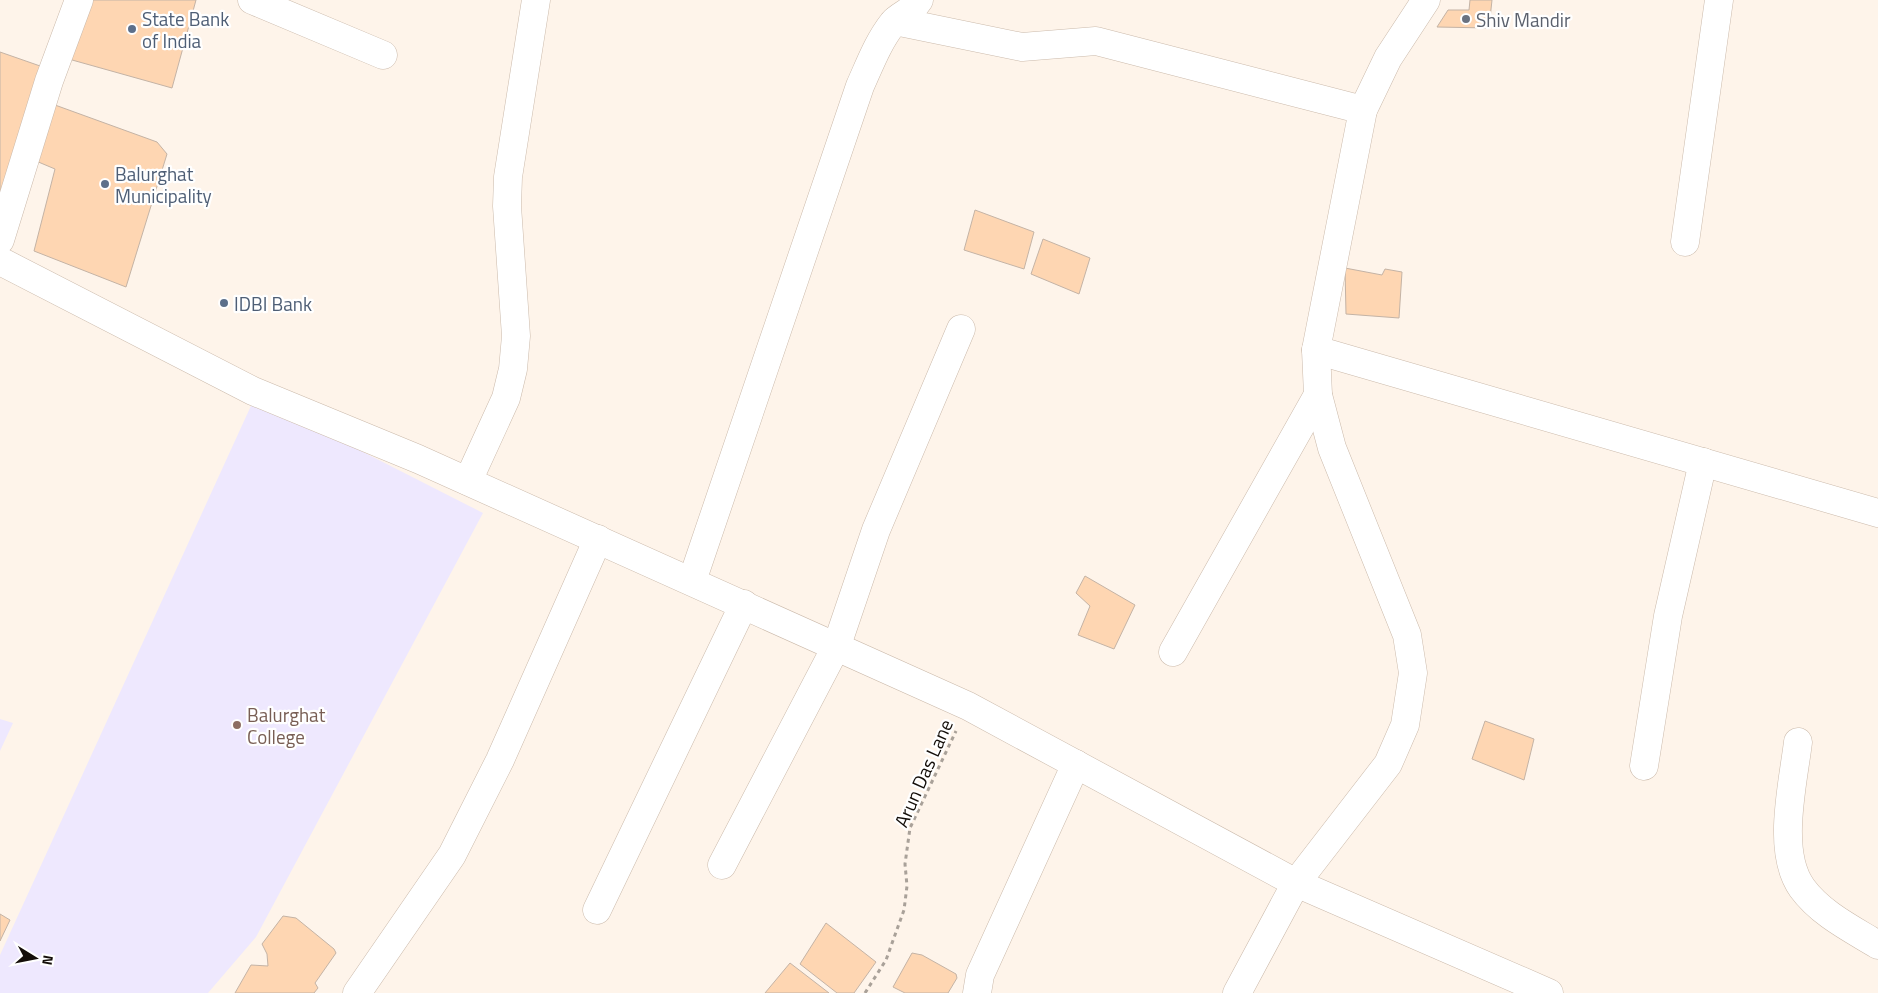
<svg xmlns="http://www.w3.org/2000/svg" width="1878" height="993" viewBox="0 0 1878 993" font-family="'Titillium Web',sans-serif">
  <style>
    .education { fill: #eee8fe }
    .building { fill: #fed6b2; stroke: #c4b3a5 }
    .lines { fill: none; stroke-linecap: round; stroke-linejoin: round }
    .minor-casing { stroke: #cbbaab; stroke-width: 29 }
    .path { stroke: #a9a199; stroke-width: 3; stroke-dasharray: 4 4; stroke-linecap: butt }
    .minor { stroke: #fff; stroke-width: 28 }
    .worship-dot { fill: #6b7280; stroke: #fff; stroke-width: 2 }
    .service-dot { fill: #5c6f8a; stroke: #fff; stroke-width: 2 }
    .education-dot { fill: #8d6e63; stroke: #fff; stroke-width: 2 }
    .labels { text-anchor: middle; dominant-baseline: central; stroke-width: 4.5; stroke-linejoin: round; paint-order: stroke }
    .service-label { font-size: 19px; fill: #4e5e75; stroke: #fff; text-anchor: start }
    .worship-label { font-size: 19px; fill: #5b616d; stroke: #fff; text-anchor: start }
    .education-label { font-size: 19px; fill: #785e54; stroke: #fff; text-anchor: start }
    .street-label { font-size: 19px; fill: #140e09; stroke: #fff }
  </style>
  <rect width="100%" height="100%" fill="#fef4ea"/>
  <g class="education">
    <polygon points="255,397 483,513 256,937 208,993 0,993 0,955"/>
    <polygon points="0,719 13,723 0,751"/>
  </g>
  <g class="building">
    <polygon points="87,0 196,0 172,88 65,58"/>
    <polygon points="1470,0 1492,0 1489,28 1437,27 1448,10 1469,10"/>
    <polygon points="0,52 43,67 0,214"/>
    <polygon points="55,105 157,142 167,154 126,287 34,251 55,169 36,161"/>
    <polygon points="975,210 1034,232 1024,269 964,250"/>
    <polygon points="1043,239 1090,258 1079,294 1031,274"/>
    <polygon points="1345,268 1382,275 1385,269 1402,272 1399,318 1346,314"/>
    <polygon points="1085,576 1135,605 1114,649 1078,635 1090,606 1076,593"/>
    <polygon points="1485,721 1534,739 1524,780 1472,759"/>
    <polygon points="0,914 10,920 0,941"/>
    <polygon points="283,916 296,918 334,949 336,953 315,983 318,988 314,993 235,993 251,965 268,966 267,954 262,944"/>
    <polygon points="826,923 876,962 854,993 837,993 800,964"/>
    <polygon points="912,953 922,955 956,974 957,978 948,993 905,993 893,987"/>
    <polygon points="790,963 829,993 765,993"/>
  </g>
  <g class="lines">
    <g class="minor-casing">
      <g id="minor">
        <polyline points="252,0 383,55"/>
        <polyline points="895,21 1022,47 1096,41 1363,110"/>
        <polyline points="0,240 49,81 79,0"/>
        <polyline points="1685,242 1719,0"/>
        <polyline points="0,261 253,391 418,459 968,706 1296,883 1549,993"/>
        <polyline points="1316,350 1878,513"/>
        <polyline points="468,481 506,398 513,369 516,336 507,206 508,177 536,0"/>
        <path d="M692 581 860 86C870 64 878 42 893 23 902 13 910 14 919 0"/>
        <polyline points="1173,652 1318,395"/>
        <path d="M1798 742C1793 784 1776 852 1802 888 1821 914 1852 929 1878 945"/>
        <polyline points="1644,766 1668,616 1703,462"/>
        <polyline points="722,865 837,645 876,530 961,329"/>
        <polyline points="597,910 744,604"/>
        <polyline points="357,993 452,855 500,760 598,539"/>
        <polyline points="977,993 980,975 1076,764"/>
        <polyline points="1237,993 1296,883 1388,764 1405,725 1413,673 1407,635 1332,448 1318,395 1316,350 1363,110 1388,58 1426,0"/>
      </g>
    </g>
    <polyline class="path" points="865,993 886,960 904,910 907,886 905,864 910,828 956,731"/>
    <use href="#minor" class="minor"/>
  </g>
  <circle class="worship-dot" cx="1466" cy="19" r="5"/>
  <g class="service-dot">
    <circle cx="132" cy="29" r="5"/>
    <circle cx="105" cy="184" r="5"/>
    <circle cx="224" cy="303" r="5"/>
  </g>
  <circle class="education-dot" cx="237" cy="725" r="5"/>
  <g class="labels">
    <g class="service-label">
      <text x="142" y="18">State Bank<tspan x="142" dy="22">of India</tspan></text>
      <text x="115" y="173">Balurghat<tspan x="115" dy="22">Municipality</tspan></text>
      <text x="234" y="303">IDBI Bank</text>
    </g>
    <g class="worship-label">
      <text x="1476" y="19">Shiv Mandir</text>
    </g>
    <g class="education-label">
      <text x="247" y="714">Balurghat<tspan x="247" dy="22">College</tspan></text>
    </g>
    <g class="street-label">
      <text transform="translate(923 773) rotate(-66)">Arun Das Lane</text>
    </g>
  </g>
  <g transform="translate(35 958) rotate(100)" stroke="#ffffff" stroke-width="4" paint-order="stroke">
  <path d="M0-4L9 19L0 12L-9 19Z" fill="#140e09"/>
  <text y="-8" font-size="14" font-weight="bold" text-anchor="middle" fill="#140e09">N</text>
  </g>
</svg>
